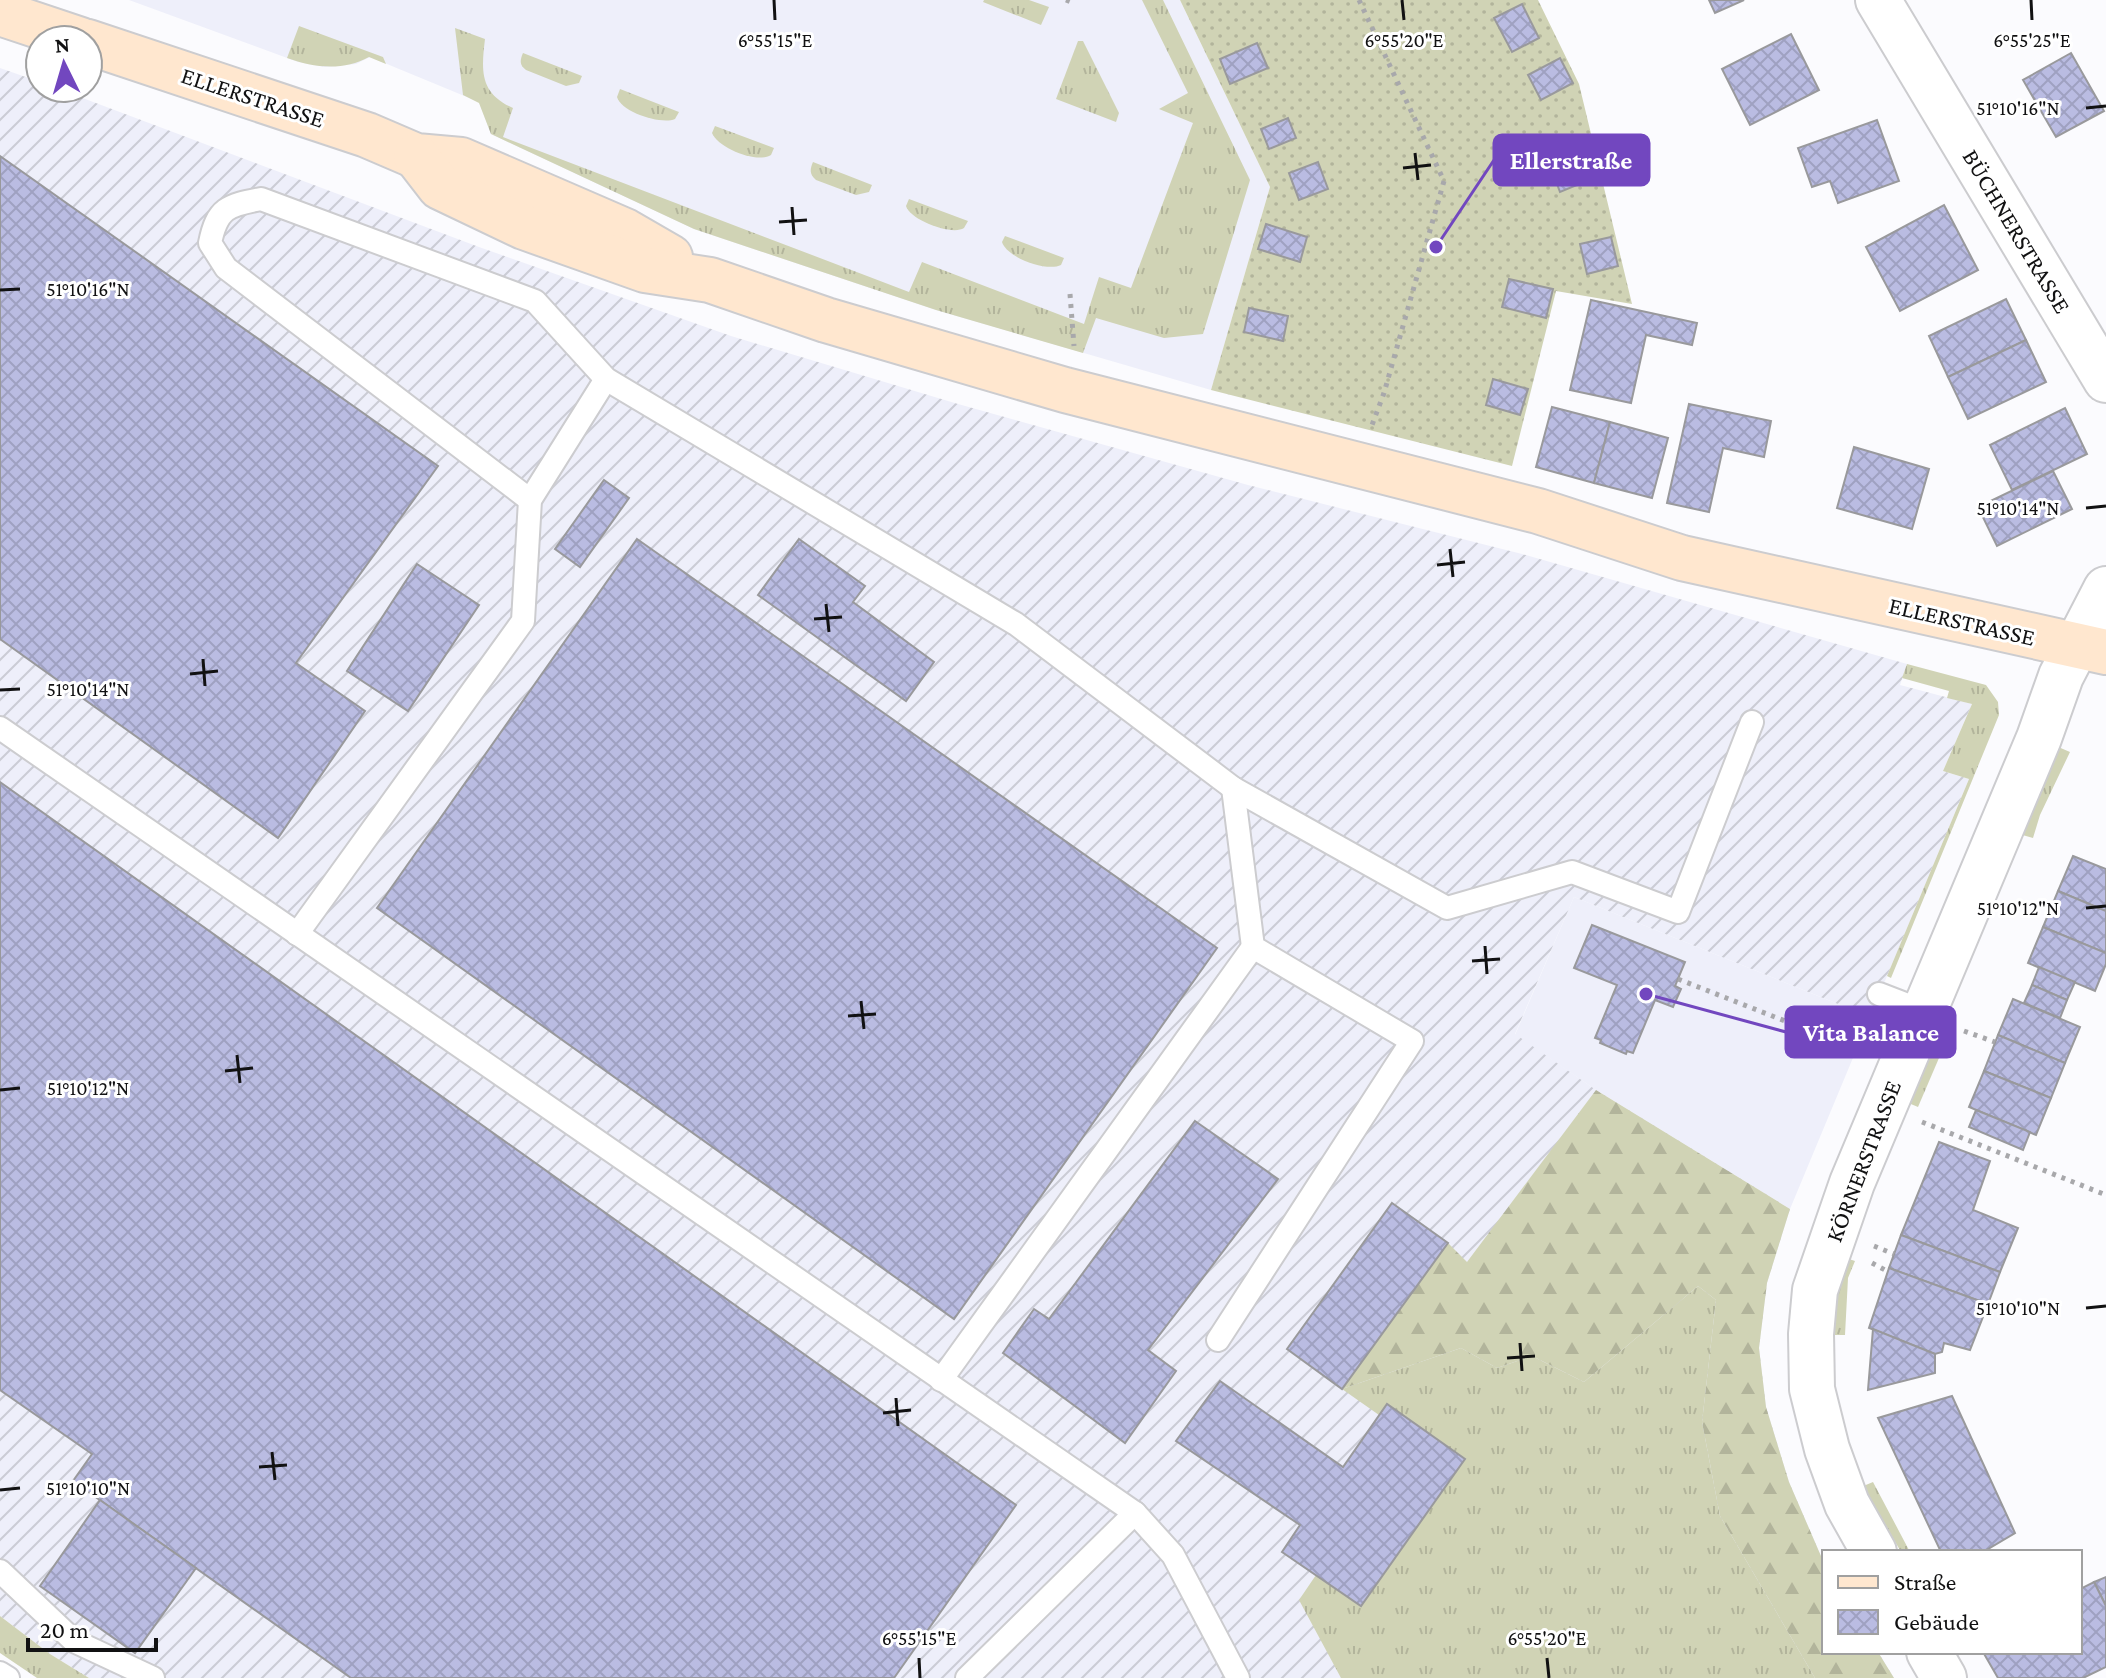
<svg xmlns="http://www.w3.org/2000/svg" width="2106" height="1678" viewBox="0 0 2106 1678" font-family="'Crimson Pro',serif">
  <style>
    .built { fill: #eeeffa }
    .industrial { fill: url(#industrial-furrows) }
    .grass { fill: url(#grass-tufts) }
    .forest { fill: url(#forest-firs) }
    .garden { fill: url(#garden-dots) }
    .building { fill: url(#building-cross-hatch); stroke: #99999c; stroke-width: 2 }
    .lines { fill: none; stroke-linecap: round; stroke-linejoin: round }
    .service-casing { stroke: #cccccf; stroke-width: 26 }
    .minor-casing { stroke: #cccccf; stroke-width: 48 }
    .secondary-casing { stroke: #cccccf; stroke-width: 48 }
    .path { stroke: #a8a8ab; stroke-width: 5; stroke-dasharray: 4 6; stroke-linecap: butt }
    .service { stroke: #fff; stroke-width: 22 }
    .minor { stroke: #fff; stroke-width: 44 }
    .secondary { stroke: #ffe7cf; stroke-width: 44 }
    .ticks { fill: none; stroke: #111112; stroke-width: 3 }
    .labels { text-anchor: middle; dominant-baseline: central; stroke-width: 6; stroke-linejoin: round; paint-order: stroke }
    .street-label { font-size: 24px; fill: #111112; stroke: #fff }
    .ticks-label { font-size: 20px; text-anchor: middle; fill: #111112; stroke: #fff; stroke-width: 6; stroke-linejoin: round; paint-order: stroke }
    .leader { fill: none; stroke: #7247bf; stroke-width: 3 }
    .callout-dot { fill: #7247bf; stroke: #fff; stroke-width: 3 }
    .callout { fill: #7247bf; stroke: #7247bf; stroke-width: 3 }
    .callout-label { font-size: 26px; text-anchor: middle; font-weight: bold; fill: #fff }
  </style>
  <defs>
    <pattern id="industrial-furrows" width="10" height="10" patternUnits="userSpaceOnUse" patternTransform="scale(2)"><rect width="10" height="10" fill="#eeeffa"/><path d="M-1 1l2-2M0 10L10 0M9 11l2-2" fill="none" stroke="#cbccd5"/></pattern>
    <pattern id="grass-tufts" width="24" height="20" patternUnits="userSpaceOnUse" patternTransform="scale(2)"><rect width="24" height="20" fill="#d0d3b5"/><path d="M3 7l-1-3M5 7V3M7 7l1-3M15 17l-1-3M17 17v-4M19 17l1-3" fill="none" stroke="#b2b49b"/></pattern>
    <pattern id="forest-firs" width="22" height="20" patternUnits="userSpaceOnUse" patternTransform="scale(2)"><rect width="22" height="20" fill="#d0d3b5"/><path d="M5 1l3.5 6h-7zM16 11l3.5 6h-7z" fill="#b2b49b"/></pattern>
    <pattern id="garden-dots" width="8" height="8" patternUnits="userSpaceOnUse" patternTransform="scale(2)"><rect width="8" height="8" fill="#d0d3b5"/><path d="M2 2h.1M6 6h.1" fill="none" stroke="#b2b49b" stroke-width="1.8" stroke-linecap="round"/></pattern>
    <pattern id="building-cross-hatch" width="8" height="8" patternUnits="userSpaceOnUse" patternTransform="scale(2)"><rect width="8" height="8" fill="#babce2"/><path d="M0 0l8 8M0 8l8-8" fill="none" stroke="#9fa1c1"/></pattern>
  </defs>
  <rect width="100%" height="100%" fill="#fbfbfe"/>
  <g class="built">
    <polygon points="129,0 1180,0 1270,187 1211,390 936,310 694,229 491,134 479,102 370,57 356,64 325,67 298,62"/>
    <polygon points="1574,897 1870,1017 1790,1209 1596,1090 1515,1035"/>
  </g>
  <polygon class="industrial" points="0,68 40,82 40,88 56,88 479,247 731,336 958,404 1248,485 1522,554 1907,664 1900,685 1972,704 1943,771 1969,779 1870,1017 1574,897 1515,1034 1596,1090 1790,1209 1767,1283 1759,1348 1766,1407 1789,1482 1824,1563 1824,1652 1878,1652 1894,1678 89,1678 50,1654 0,1616"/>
  <g class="grass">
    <polygon points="984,0 1029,0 1049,7 1041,25 983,2"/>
    <path d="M1142 0H1163L1250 180 1203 334 1164 338 1096 318 1083 353 936 310 694 229 491 134 479 103 463 95 455 28 485 39C481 72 480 93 513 108L503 137 909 292 922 262 1084 324 1099 277 1131 288 1193 123 1159 109 1188 93Z"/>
    <path d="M299 26 383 57 386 64 369 57C344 71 314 68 287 58Z"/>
    <polygon points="1078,41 1083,41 1119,113 1116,122 1056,99"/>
    <path d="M523 53 582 76 579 83 566 86 526 70C519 65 520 60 523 53Z"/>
    <path d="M620 89 679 112 675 119C661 125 621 112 617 97Z"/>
    <path d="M715 126 774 148 771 155C757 164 718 148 712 133Z"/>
    <path d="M813 162 872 185 869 192 856 195 816 180C809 174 810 169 813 162Z"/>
    <path d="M909 199 968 221 964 228C952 236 910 220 906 206Z"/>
    <path d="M1005 236 1064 258 1061 265C1047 272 1007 258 1002 242Z"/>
    <polygon points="1907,664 1986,685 1998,702 1999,715 1891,978 1887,976 1969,779 1943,771 1972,704 1947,698 1949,691 1902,678"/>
    <polygon points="2056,746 2070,752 2040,815 2033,838 2019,834"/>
    <polygon points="1940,1025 1951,1030 1918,1107 1906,1102"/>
    <polygon points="1843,1257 1855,1261 1848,1278 1845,1335 1831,1335 1834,1288"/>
    <polygon points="1698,1286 1716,1300 1702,1422 1720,1516 1815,1678 1341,1678 1299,1600 1316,1575 1361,1606 1465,1459 1388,1405 1379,1415 1342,1389 1461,1348 1497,1368 1532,1356 1584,1382"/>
    <polygon points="1873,1482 1910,1552 1901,1552 1886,1526 1881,1529 1861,1487"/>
    <polygon points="0,1616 50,1654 89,1678 37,1678 0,1653"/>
  </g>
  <polygon class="forest" points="1596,1090 1790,1209 1767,1283 1759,1348 1766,1407 1789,1482 1824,1563 1824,1652 1878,1652 1894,1678 1815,1678 1720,1516 1702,1422 1716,1300 1698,1286 1584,1382 1532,1356 1497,1368 1461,1348 1342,1389 1448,1243 1467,1262"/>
  <polygon class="garden" points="1180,0 1538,0 1579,84 1632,304 1556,291 1512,466 1211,390 1270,187"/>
  <g class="building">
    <polygon points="1709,0 1744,0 1715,13"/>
    <polygon points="1522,4 1539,38 1512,52 1494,18"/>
    <polygon points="1791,34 1819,90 1750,125 1722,69"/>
    <polygon points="1257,43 1268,68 1230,84 1220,59"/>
    <polygon points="2071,53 2104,111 2056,137 2023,80"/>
    <polygon points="1560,58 1573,83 1541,100 1528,75"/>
    <polygon points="1288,118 1296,138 1269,149 1261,129"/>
    <polygon points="1877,120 1899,181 1838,203 1830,181 1812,187 1798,148"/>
    <polygon points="1582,149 1594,178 1560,192 1549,163"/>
    <polygon points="0,156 438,466 296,663 365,711 278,838 0,639"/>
    <polygon points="1318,162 1328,189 1299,200 1289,173"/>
    <polygon points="1944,205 1978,270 1900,311 1866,247"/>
    <polygon points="1266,224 1307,237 1300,262 1258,249"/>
    <polygon points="1611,237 1618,266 1587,274 1580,244"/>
    <polygon points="1509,279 1553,289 1546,318 1502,307"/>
    <polygon points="2006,299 2026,340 1948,377 1929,336"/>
    <polygon points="1591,300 1697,323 1692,345 1646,335 1631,403 1570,390"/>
    <polygon points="1249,308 1288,316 1283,341 1244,332"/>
    <polygon points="2026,340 2046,382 1968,419 1948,377"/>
    <polygon points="1493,379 1528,389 1520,415 1486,405"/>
    <polygon points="1689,404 1771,421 1764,457 1723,448 1709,512 1667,503"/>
    <polygon points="1552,407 1610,422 1594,483 1536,467"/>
    <polygon points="2065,408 2087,454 2012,490 1990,445"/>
    <polygon points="1610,422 1668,438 1652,498 1594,483"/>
    <polygon points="1854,447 1929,469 1912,529 1837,508"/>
    <polygon points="2053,471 2072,509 1997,546 1978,507"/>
    <polygon points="604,480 629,498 580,567 555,549"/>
    <polygon points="637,539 1217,948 954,1319 377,908"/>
    <polygon points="799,539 865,586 853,602 934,662 906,701 758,595"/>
    <polygon points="417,564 479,605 408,711 347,671"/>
    <polygon points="0,782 1016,1505 894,1678 351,1678 73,1481 92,1454 0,1390"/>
    <polygon points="2073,856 2106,869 2106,911 2058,891"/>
    <polygon points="2058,891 2106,911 2106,953 2043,927"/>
    <polygon points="1592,925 1685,962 1675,986 1681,989 1673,1007 1655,1000 1633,1053 1627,1051 1626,1054 1600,1043 1601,1040 1595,1038 1617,985 1574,968"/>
    <polygon points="2043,927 2106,953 2106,964 2095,991 2028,963"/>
    <polygon points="2039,967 2075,982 2067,1000 2032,985"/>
    <polygon points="2032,985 2067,1000 2060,1018 2024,1003"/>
    <polygon points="2013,999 2080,1027 2065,1063 1998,1035"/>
    <polygon points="1998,1035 2065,1063 2051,1098 1984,1071"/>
    <polygon points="1984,1071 2051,1098 2036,1135 1969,1107"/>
    <polygon points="1976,1110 2030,1132 2023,1150 1969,1127"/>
    <polygon points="1195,1121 1278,1179 1148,1350 1176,1371 1125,1443 1003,1353 1034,1309 1049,1319"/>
    <polygon points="1939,1142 1990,1161 1973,1210 2018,1228 2000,1272 1901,1235"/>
    <polygon points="1392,1203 1448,1243 1342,1389 1287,1349"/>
    <polygon points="1901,1235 2000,1272 1988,1304 1889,1268"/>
    <polygon points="1889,1268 1988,1304 1970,1350 1944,1343 1942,1352 1935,1354 1869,1328"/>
    <polygon points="1873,1329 1935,1354 1935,1373 1868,1390"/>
    <polygon points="1220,1381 1343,1467 1387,1404 1465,1459 1361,1606 1282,1552 1300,1525 1176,1441"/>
    <polygon points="1952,1396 2015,1533 1983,1552 1941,1552 1878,1418"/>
    <polygon points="100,1500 196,1568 135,1653 40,1586"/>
    <polygon points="2106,1577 2106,1606 2094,1582"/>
    <polygon points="2094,1582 2106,1606 2106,1667 2083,1678 1998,1678 1983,1652 2080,1652 2080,1589"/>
  </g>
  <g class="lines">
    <g class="service-casing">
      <g id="service">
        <path d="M530 500 226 268 210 243C217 208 228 205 261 199L535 301 606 379 1016 624 1233 788 1447 908 1572 872 1678 912 1752 722"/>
        <polyline points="0,728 1135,1513 1173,1555 1238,1678"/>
        <polyline points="297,934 523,621 530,500 606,379"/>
        <polyline points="1879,994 1923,1011"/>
        <polyline points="1218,1340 1412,1041 1253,947 1233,788"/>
        <polyline points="941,1380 1253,947"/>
        <polyline points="0,1571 74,1641 153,1678"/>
        <polyline points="0,1673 8,1678"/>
        <polyline points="967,1678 1135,1513"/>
      </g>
    </g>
    <g class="minor-casing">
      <g id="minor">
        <polyline points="1878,0 2106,380"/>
        <polyline points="1874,1552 1847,1504 1827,1449 1812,1389 1811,1334 1815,1290 1852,1183 2039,738 2061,676 2106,589"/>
        <polyline points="1929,1652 1944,1678"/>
      </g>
    </g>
    <g class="secondary-casing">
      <g id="secondary">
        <polyline points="0,13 81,40"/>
        <polyline points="88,42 367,135 416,156 461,160 625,231 670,257"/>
        <polyline points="416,156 440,187 524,227 645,270 710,280 826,320 1065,390 1538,511 1682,558 2106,652"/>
      </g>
    </g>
    <g class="path">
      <polyline points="1066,0 1071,2"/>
      <polyline points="1359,0 1444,181 1384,393 1372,425"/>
      <polyline points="1070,294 1074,346"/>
      <polyline points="1678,979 1859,1050"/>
      <polyline points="1964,1031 1995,1042"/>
      <polyline points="1922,1122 2106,1195"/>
      <polyline points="1874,1246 1894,1254"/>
      <polyline points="1872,1263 1887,1271"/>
    </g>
    <use href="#service" class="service"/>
    <use href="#minor" class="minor"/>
    <use href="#secondary" class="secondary"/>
  </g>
  <path class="ticks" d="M774 0 775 20M1402 0 1404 20M2031 0 2032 20M2086 108 2106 106M1415 153 1418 180M1403 168 1431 165M792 207 794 235M779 222 807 220M0 290 20 289M2086 508 2106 506M1450 549 1453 577M1437 565 1465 562M826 604 829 632M814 619 842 617M203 659 205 686M190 674 218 671M0 690 20 689M2086 908 2106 906M1485 946 1487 974M1472 961 1500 959M861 1001 864 1029M848 1016 876 1014M237 1055 240 1083M225 1071 253 1068M0 1090 20 1088M2086 1308 2106 1306M1520 1343 1522 1371M1507 1358 1535 1356M896 1398 898 1426M883 1413 911 1410M272 1452 275 1480M259 1467 287 1465M0 1490 20 1488M919 1658 920 1678M1547 1658 1549 1678"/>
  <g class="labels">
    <g class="street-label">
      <text transform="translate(253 97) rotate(18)">ELLERSTRASSE</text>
      <text transform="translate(2017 231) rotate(59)">BÜCHNERSTRASSE</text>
      <text transform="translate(1962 621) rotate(13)">ELLERSTRASSE</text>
      <text transform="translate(1863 1161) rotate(-69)">KÖRNERSTRASSE</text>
    </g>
  </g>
  <g class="ticks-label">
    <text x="775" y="47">6°55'15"E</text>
    <text x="1404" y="47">6°55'20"E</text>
    <text x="2032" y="47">6°55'25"E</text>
    <text x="2018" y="115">51°10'16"N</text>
    <text x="88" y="296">51°10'16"N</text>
    <text x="2018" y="515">51°10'14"N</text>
    <text x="88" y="696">51°10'14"N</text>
    <text x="2018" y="915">51°10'12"N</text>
    <text x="88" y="1095">51°10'12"N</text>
    <text x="2018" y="1315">51°10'10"N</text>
    <text x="88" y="1495">51°10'10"N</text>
    <text x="919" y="1645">6°55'15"E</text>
    <text x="1547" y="1645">6°55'20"E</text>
  </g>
  <path class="leader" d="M1436 247L1494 160M1646 994L1786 1032"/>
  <g class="callout-dot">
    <circle cx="1436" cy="247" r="8"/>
    <circle cx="1646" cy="994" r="8"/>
  </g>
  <g class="callout">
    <rect x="1494" y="135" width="155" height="50" rx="8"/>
    <rect x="1786" y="1007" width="169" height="50" rx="8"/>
  </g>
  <g class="callout-label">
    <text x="1571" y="169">Ellerstraße</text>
    <text x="1871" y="1041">Vita Balance</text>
  </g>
  <rect x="1822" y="1550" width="260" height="104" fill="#ffffff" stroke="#a0a0a0" stroke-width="2"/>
  <rect x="1838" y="1576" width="40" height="12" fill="#ffe7cf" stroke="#a0a0a0" stroke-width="2"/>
  <text x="1894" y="1590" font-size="24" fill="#111112">Straße</text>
  <rect x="1838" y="1610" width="40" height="24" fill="url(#building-cross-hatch)" stroke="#a0a0a0" stroke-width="2"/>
  <text x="1894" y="1630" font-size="24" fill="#111112">Gebäude</text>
  <g transform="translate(64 64) rotate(355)"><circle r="38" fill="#ffffff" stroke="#a0a0a0" stroke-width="2"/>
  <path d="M0-6L14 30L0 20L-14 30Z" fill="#7247bf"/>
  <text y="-12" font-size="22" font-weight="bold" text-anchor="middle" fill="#111112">N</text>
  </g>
  <path d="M28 1638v12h128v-12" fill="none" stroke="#111112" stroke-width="4"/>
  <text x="40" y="1638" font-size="24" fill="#111112" stroke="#ffffff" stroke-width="6" paint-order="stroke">20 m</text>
</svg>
